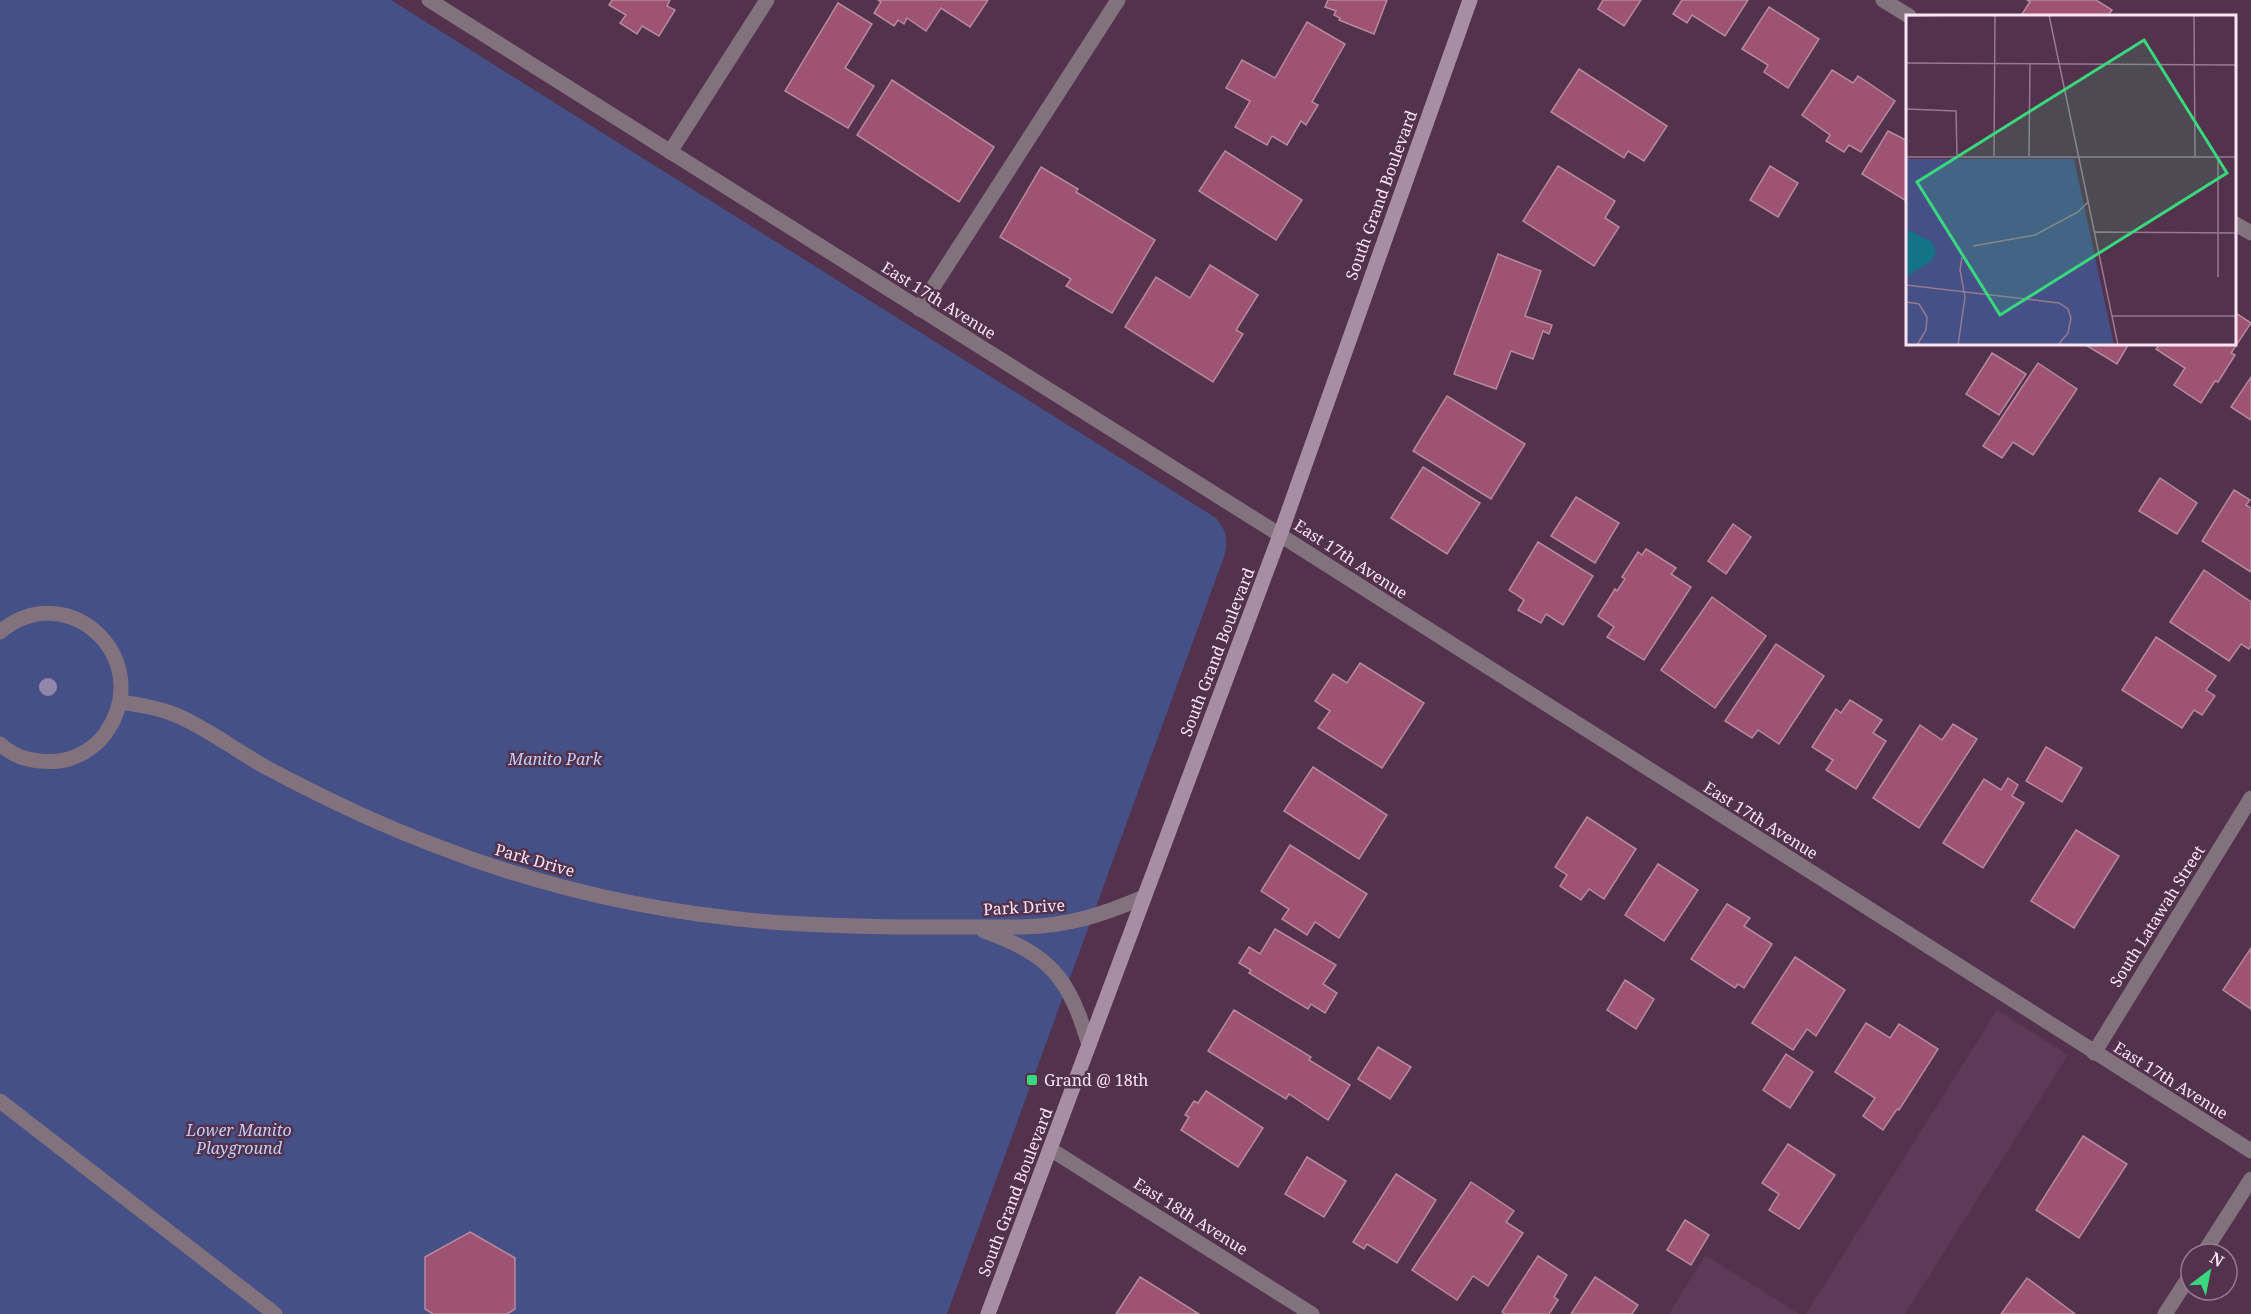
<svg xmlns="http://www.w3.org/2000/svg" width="2251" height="1314" viewBox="0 0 2251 1314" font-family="'Noto Serif',serif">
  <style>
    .built { fill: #5f3a58 }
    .green { fill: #455087 }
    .building { fill: #9e5274; stroke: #b7899b; stroke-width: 1.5 }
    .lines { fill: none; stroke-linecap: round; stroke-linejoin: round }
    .lane { stroke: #82727e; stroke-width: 15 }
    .street { stroke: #82727e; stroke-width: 15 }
    .secondary { stroke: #a78ea2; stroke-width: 15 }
    .tree { fill: #9188a9 }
    .poi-dot { fill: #39d87f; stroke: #52324c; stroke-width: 2 }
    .labels { text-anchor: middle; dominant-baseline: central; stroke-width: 5; stroke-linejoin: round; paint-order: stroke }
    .street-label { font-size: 16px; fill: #fae5f5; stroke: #52324c }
    .park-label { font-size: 16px; font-style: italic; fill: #c4cef5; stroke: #52324c }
    .poi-label { font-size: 16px; fill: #fae5f5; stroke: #52324c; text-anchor: start }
    .inset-road { fill: none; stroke: #957a90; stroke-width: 1.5 }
    .view { fill: #39d87f; fill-opacity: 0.15; stroke: #39d87f; stroke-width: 3 }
    .inset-edge { fill: none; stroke: #fae5f5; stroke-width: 3 }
  </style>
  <rect width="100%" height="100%" fill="#52324c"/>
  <g class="built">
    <polygon points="1997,1010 2068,1055 1905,1314 1806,1314"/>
    <polygon points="1705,1255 1799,1314 1669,1314"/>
  </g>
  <path class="green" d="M0 0H391L1216 518C1226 530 1228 538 1225 554L947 1314H0Z"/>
  <g class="building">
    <polygon points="612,0 670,0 667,6 675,10 659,36 642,26 637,34 620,23 626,15 609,5"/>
    <polygon points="878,0 988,0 970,27 941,8 926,31 907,18 904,24 898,20 894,26 874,13 881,2"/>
    <polygon points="1328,0 1387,0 1374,34 1339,20 1340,18 1334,15 1336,11 1325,7"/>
    <polygon points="1603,0 1641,0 1624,26 1598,9"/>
    <polygon points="1682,0 1748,0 1725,36 1692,15 1687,23 1673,14"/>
    <polygon points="2027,0 2096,0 2112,10 2108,16 2025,16 2022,14 2030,2"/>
    <polygon points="838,3 872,24 845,68 874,86 848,128 785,91"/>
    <polygon points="1769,7 1819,39 1788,88 1764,72 1768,65 1742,49"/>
    <polygon points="1307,22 1345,44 1312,102 1318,105 1306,125 1301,121 1287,145 1272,136 1267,145 1235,127 1250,101 1226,88 1242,60 1275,78"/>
    <polygon points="1579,69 1667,126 1644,161 1628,151 1624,158 1551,112"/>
    <polygon points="1832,70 1853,83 1858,76 1895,101 1861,152 1849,145 1844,152 1826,141 1830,135 1802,115"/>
    <polygon points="892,80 994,147 959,202 857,135"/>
    <polygon points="1888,131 1908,141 1908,202 1862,174"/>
    <polygon points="1225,151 1302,200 1276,240 1199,191"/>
    <polygon points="1558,166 1615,201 1605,218 1619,227 1594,266 1523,221"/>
    <polygon points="1770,166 1798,183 1778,217 1750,200"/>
    <polygon points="1041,167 1078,189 1076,192 1155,240 1112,313 1066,286 1071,279 1000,237"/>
    <polygon points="1498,254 1541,271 1525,316 1552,325 1549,334 1543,331 1533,359 1511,351 1496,389 1454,374"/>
    <polygon points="1210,265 1258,295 1236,330 1243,334 1213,382 1125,327 1156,277 1190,298"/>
    <polygon points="2234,312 2251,323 2231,353 2235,355 2218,382 2215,381 2201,403 2174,385 2185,368 2156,349 2160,344 2234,344"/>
    <polygon points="2084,344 2127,344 2128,345 2117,364"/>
    <polygon points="1992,353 2026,374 1999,415 1966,394"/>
    <polygon points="2038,363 2077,389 2033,455 2013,442 2002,458 1983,446"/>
    <polygon points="2251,377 2251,420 2231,407"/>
    <polygon points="1447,396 1525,444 1491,499 1413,451"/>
    <polygon points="1423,467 1480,503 1447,554 1391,518"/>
    <polygon points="2160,478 2197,503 2177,534 2139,511"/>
    <polygon points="2234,490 2250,500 2246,505 2251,508 2251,572 2202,541"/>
    <polygon points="1576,497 1619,523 1595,563 1551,536"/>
    <polygon points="1733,524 1751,537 1726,574 1708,561"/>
    <polygon points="1538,542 1593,576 1563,625 1546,614 1541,623 1518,610 1524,600 1509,590"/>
    <polygon points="1646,549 1676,568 1671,574 1691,587 1644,660 1607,637 1614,627 1598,616 1615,589 1617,591 1625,579 1622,577 1638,552 1642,555"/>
    <polygon points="2204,570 2251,602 2251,645 2249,649 2241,644 2229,661 2170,622"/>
    <polygon points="1712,597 1766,636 1715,708 1661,670"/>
    <polygon points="2156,637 2216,676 2206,690 2215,696 2202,715 2194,710 2182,728 2122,690"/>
    <polygon points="1776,644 1824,676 1779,744 1758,730 1752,738 1725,721"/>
    <polygon points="1360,663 1424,703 1382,768 1318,728 1330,711 1315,701 1333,674 1347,683"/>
    <polygon points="1850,700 1882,720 1873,733 1886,741 1856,789 1826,770 1833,760 1812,747 1836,709 1841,713"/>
    <polygon points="1953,724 1977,739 1919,828 1873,798 1920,725 1942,740"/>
    <polygon points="2046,747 2082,768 2062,802 2026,781"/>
    <polygon points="1313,767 1387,815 1359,859 1284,811"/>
    <polygon points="2008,778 2018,785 2012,796 2024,803 1983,868 1943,843 1984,779 2001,790"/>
    <polygon points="1587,817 1636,849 1604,899 1589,889 1581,900 1560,886 1567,875 1555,867"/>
    <polygon points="2076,830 2119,856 2074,928 2031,901"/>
    <polygon points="1290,845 1367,894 1339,938 1315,922 1307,935 1282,919 1289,909 1261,891"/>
    <polygon points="1658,864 1698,890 1664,941 1625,915"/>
    <polygon points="1727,904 1750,918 1744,926 1772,944 1744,988 1738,984 1735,988 1691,959"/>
    <polygon points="1275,929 1336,965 1323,984 1337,993 1325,1013 1311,1004 1308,1009 1249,973 1251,970 1239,963 1249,947 1260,954"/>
    <polygon points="2251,948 2251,1009 2223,990"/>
    <polygon points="1795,957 1845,990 1816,1036 1807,1029 1793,1050 1752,1023"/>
    <polygon points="1625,980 1654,999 1636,1029 1607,1010"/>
    <polygon points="1234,1010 1311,1057 1309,1060 1350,1085 1328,1120 1289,1094 1286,1099 1208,1051"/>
    <polygon points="1866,1023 1890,1038 1899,1024 1938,1049 1899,1110 1897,1109 1883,1130 1863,1116 1875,1098 1835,1072"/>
    <polygon points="1378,1047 1411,1067 1390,1099 1358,1079"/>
    <polygon points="1786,1054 1813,1072 1790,1108 1763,1090"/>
    <polygon points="1206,1091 1263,1128 1238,1167 1181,1130 1189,1117 1185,1115 1194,1101 1198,1103"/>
    <polygon points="2083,1136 2127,1164 2079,1238 2036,1210"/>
    <polygon points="1788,1144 1835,1175 1799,1229 1769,1210 1779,1194 1762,1183"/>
    <polygon points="1307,1157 1346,1181 1324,1217 1285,1194"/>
    <polygon points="1396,1174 1436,1200 1397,1263 1367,1244 1364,1249 1353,1242"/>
    <polygon points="1471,1182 1514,1211 1506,1222 1523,1233 1488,1286 1473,1276 1457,1300 1412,1270"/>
    <polygon points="1685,1220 1709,1235 1691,1265 1667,1250"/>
    <polygon points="470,1232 515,1258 515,1309 507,1314 433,1314 425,1309 425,1257"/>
    <polygon points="1538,1256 1567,1275 1554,1297 1558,1300 1549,1314 1505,1314 1502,1312"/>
    <polygon points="1140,1277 1199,1314 1116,1314"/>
    <polygon points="1595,1277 1638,1305 1632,1314 1571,1314"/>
    <polygon points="2027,1278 2075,1314 2001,1314"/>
  </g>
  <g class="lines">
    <polyline class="lane" points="919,309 1118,0"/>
    <g class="street">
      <polyline points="429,0 1280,535 2251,1151"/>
      <polyline points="1883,0 1909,16"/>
      <polyline points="670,152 767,0"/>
      <polyline points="2234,223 2251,233"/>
      <path d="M0 632C68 575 158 660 105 734 95 748 76 759 59 761 38 763 16 759 0 744"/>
      <path d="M121 702C140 705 159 708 176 715 209 729 239 753 271 770 324 798 378 824 434 845 546 889 665 915 785 923 863 928 943 927 1022 927 1068 926 1102 915 1144 897"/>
      <path d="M984 931C1051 955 1069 978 1089 1045"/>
      <polyline points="2094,1053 2251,798"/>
      <polyline points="0,1101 275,1314"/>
      <polyline points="1050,1149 1312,1314"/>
      <polyline points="2203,1254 2251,1179"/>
      <polyline points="2165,1314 2191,1274"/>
    </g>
    <polyline class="secondary" points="988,1314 1280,535 1470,0"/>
  </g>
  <circle class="tree" cx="48" cy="687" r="9"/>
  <rect class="poi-dot" x="1026" y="1074" width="12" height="12" rx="3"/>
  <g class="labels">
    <g class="street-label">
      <text transform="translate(1381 195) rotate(-70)">South Grand Boulevard</text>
      <text transform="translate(939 300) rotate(32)">East 17th Avenue</text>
      <text transform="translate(1351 559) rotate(33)">East 17th Avenue</text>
      <text transform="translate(1217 652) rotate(-69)">South Grand Boulevard</text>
      <text transform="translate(1761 820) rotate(32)">East 17th Avenue</text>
      <text transform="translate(535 860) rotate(16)">Park Drive</text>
      <text transform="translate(1024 907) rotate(-3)">Park Drive</text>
      <text transform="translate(2157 916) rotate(-58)">South Latawah Street</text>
      <text transform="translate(2171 1080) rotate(32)">East 17th Avenue</text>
      <text transform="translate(1015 1192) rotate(-69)">South Grand Boulevard</text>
      <text transform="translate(1191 1216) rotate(32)">East 18th Avenue</text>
    </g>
    <g class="park-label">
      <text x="555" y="759">Manito Park</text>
      <text x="239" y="1130">Lower Manito<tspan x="239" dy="18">Playground</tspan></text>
    </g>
    <g class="poi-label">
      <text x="1044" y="1080">Grand @ 18th</text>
    </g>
  </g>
  <g transform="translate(1906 15)">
    <rect width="330" height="330" fill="#52324c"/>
    <path d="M0 144H168L208 330H0Z" fill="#455087"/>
    <path d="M2 215 26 227 30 238 25 246 0 262Z" fill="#127486"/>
    <path class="inset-road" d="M120 0H143M143 0 212 330M288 0 289 142M0 1 48 0M0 48 330 50M0 94 50 96 51 140M88 141 89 0M123 141 124 48M0 142H330M189 217 330 218M67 231 129 220 172 197 183 186M312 262V142M0 270 153 288 162 294 165 303 162 318 152 330M0 287 13 289 21 302 20 315 11 330M206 301H330M52 330 59 282 54 255 56 242"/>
    <path class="view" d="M238 25 321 158 94 300 11 167Z"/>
    <rect width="330" height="330" class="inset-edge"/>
  </g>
  <g transform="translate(2209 1272) rotate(32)"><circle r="28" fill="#52324c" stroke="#957a90" stroke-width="1.5"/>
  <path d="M0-4.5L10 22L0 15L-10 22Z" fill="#39d87f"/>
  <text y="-9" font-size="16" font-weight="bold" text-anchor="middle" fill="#fae5f5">N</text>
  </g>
</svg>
